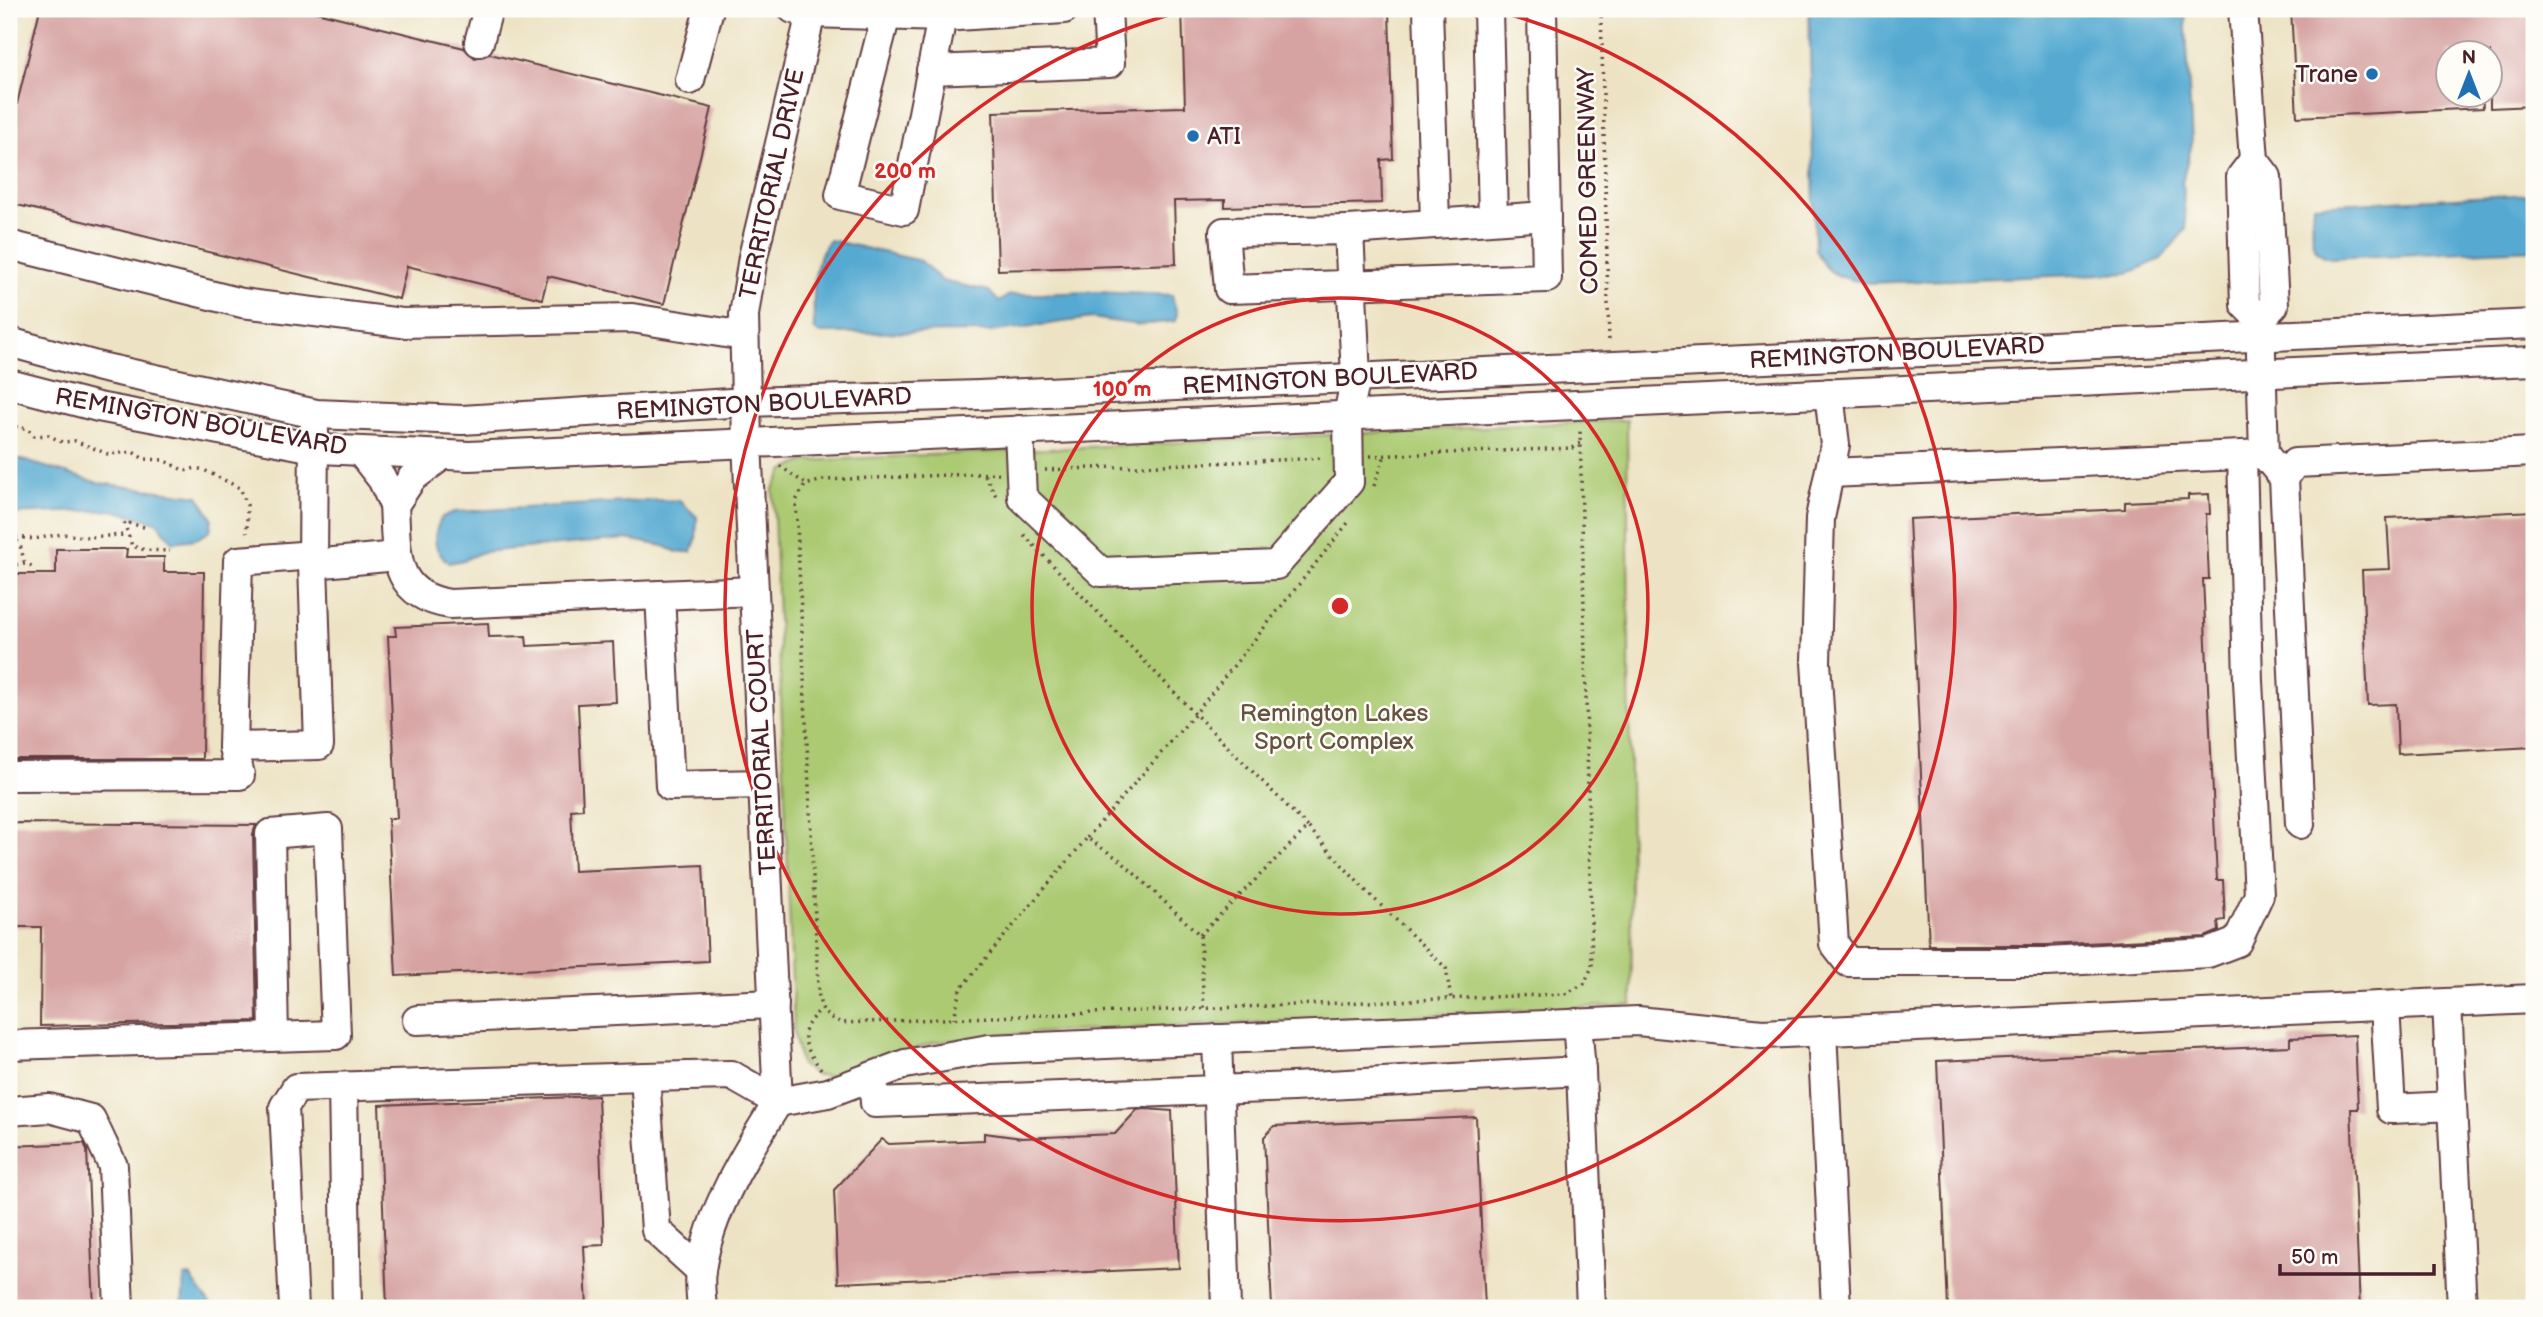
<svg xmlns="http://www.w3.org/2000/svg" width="2543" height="1317" viewBox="0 0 2543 1317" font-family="'Balsamiq Sans',sans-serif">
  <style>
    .green { fill: #abca72; stroke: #7a744e; stroke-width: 2 }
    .water { fill: #57aad2; stroke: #50647e; stroke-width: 2 }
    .building { fill: #d6a3a2 }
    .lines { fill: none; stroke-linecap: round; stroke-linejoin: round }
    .minor-casing { stroke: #623c42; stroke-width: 32 }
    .path { stroke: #623c42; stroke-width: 3.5; stroke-dasharray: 2 5; stroke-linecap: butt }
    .minor { stroke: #fff; stroke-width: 28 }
    .ring { fill: none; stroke: #d62828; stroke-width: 3.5 }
    .poi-dot { fill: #1f6fb2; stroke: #fdfcf7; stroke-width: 2.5 }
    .labels { text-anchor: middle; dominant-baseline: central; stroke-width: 5; stroke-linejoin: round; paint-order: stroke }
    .poi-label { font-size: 24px; fill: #4a1f2b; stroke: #fdfcf7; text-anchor: end }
    .street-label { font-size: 24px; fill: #4a1f2b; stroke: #fdfcf7 }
    .park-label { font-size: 24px; fill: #675240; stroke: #fdfcf7 }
    .centre { fill: #d62828; stroke: #fdfcf7; stroke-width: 3.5 }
    .ring-label { font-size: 21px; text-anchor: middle; font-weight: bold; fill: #d62828; stroke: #fdfcf7; stroke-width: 5; stroke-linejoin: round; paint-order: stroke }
  </style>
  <rect width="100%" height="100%" fill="#fdfcf7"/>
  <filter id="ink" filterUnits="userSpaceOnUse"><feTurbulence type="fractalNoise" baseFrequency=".0143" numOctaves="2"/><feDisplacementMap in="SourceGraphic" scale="14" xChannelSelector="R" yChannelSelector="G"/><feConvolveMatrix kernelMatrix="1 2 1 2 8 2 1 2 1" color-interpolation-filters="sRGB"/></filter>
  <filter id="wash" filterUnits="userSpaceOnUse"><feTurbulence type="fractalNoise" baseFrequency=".00686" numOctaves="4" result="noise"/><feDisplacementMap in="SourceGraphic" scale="28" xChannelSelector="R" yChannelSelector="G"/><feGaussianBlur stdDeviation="1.57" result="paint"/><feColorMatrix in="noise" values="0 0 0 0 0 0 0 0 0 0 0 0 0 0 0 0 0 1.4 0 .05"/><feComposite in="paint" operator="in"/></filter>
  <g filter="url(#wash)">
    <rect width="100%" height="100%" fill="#ede3c4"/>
    <polygon class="green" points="1627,420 1632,1005 1013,1034 935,1042 833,1076 816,1075 801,1065 794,1034 773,489 784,470 805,461"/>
    <g class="water">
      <path d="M1809 9H2185L2192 144 2182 182 2186 229 2161 259 2129 273 1868 283C1841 278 1826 276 1815 249Z"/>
      <path d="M2534 194V249L2330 258C2305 252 2312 226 2313 205Z"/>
      <path d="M830 240 921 261 942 281 989 291 999 302 1009 295 1093 292 1172 295 1177 314 1175 321 1139 325 1092 318 990 332 818 333 814 329C814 302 810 261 830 240Z"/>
      <polygon points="9,456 99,483 198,496 212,518 210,531 196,539 173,542 157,522 112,510 9,514"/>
      <path d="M659 500 680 501 697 517 696 540 691 552H677L664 546 626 539 482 552 464 560 449 563C432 550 432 535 442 517L454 512Z"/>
      <polygon points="190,1276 213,1308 182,1308 184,1277"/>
    </g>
    <g id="blocks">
      <g class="building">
        <polygon points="40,9 304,9 464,48 475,58 490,54 712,108 664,304 548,276 542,299 407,266 399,299 9,203 9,137"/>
        <polygon points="1182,9 1389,9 1393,159 1381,160 1382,203 1225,207 1225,200 1174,201 1176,264 998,270 993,112 1185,107"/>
        <polygon points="2291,9 2534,9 2534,106 2490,108 2490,52 2448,52 2448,94 2482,94 2483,108 2297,117"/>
        <polygon points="2209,494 2210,514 2206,514 2209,579 2203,579 2217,880 2223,880 2225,920 2218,921 2219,931 2205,937 2047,945 1929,945 1909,519 2125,509 2125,502 2188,499 2188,495"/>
        <polygon points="2534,511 2534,747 2398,754 2396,704 2368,705 2362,570 2390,569 2387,518"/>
        <polygon points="56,549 127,549 126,557 164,557 164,572 204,572 202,759 9,759 9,574 56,574"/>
        <polygon points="488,623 489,637 526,636 527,646 613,642 616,702 578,704 583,809 571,810 574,871 703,865 708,961 396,976 388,819 397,818 388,636 396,636 395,627"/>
        <polygon points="9,823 256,825 253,834 257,1021 40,1026 41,927 9,927"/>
        <polygon points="2355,1035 2358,1109 2351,1109 2360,1308 1948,1308 1937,1061 2290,1046 2290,1038"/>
        <polygon points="598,1096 604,1245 584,1246 587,1308 387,1308 379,1105"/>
        <polygon points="1145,1109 1172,1111 1179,1268 838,1283 834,1190 882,1139 889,1144 984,1140 984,1133 1022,1138 1115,1134 1137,1110"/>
        <polygon points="1476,1117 1485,1308 1272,1308 1264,1137 1274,1126"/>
        <polygon points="84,1143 87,1150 94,1308 9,1308 9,1146"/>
      </g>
    </g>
  </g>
  <g filter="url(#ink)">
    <use href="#blocks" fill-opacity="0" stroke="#623c42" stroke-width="2"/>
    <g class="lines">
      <g class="minor-casing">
        <g id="minor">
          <polyline points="793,9 811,13 942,17 1064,9"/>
          <polyline points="1428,9 1435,222"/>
          <polyline points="1488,9 1493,219"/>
          <polyline points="2243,9 2254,160 2267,177 2274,305 2260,320"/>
          <polyline points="886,15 840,195 904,210 942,17"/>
          <polyline points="479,42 488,9"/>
          <polyline points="931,70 1110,63 1107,9"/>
          <polyline points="690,80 709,9"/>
          <polyline points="2254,160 2241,177 2245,305 2260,320 2264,454 2284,478 2300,824"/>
          <polyline points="1349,230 1546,216"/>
          <polyline points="9,245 242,303 402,323 632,318 744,336"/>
          <polyline points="9,342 100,367 316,414 462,420 746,402 979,395 2534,324"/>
          <polyline points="9,384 98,407 320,449 469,456 2534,361"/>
          <polyline points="1829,393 1835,445 1820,518 1816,662 1834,944 1848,962 2047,962 2208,953 2237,942 2259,895 2248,681 2242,455 2264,454"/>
          <polyline points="1019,430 1022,497 1101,572 1276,565 1349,482 1348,415 1356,377 1349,230 1224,232 1229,289 1547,278 1542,9"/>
          <polyline points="314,431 313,564 397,556"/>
          <polyline points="360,451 382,479 394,505 412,478 443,455"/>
          <polyline points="1830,473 2242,455"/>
          <polyline points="2284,478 2295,463 2534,452"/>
          <path d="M394 505C397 553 391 595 450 604L754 591"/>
          <polyline points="313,555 238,561 233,747 319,745 313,564"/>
          <polyline points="660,595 670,786 763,784"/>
          <polyline points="9,776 240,775 233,747"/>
          <polyline points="2447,1003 2462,1308"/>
          <polyline points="2385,1006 2391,1109 2452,1106"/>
          <polyline points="417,1020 774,1004"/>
          <polyline points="1822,1031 1836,1308"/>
          <polyline points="1217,1039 1226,1308"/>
          <polyline points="9,1045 336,1035 328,829 270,834 274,1037"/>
          <polyline points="1581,1071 1591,1308"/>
          <polyline points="873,1076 875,1103 1293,1087 1581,1071 1577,1023"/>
          <polyline points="343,1087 347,1308"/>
          <polyline points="778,1102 747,442 744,315 753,257 812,9"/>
          <polyline points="9,1111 49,1108 91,1119 113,1166 119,1308"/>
          <polyline points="701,1271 656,1230 645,1077 731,1075 778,1102 828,1093 905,1064 989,1049 1638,1021 1762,1034 2534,999"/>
          <polyline points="294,1308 284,1107 296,1088 645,1077"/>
          <path d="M702 1308C701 1296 699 1282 701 1270 710 1210 746 1153 778 1102"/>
        </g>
      </g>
      <g class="path">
        <polyline points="1601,9 1609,344"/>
        <polyline points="9,425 28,429 34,436 48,435 62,442 75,441 108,454 133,452 144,459 163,460 185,471 196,468 204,470 240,488 247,505 247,533"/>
        <polyline points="1370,456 1573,448 1580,443"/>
        <polyline points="780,466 807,485"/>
        <polyline points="1045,470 1324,458"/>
        <path d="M999 473 823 480 805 485 796 501 818 985C819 1005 821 1017 843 1023L1565 994 1584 984 1592 967 1580 429"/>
        <polyline points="985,475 997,498"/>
        <polyline points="1374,486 1385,455"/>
        <polyline points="144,527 124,522 132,546 145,550 170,551"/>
        <polyline points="9,529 20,545 25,564"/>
        <polyline points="1024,535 1195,714 1348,523"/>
        <polyline points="16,537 34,539 62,534 87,537 126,535"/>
        <polyline points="9,565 25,564 35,567"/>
        <polyline points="1087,838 1195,714 1308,827"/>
        <polyline points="1200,935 1308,827 1363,888 1446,968 1451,999"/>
        <polyline points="954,1019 960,989 1087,838 1120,860 1200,935 1204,1009"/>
        <path d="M821 1069C803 1045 796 1032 821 1009"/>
      </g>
      <use href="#minor" class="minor"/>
    </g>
  </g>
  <g class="ring">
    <circle cx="1340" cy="606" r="308"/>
    <path d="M1489 9A615 615 0 1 1 1191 9"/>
  </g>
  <g class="poi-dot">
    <circle cx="2372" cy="74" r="7"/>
    <circle cx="1193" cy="136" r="7"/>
  </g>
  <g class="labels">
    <g class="poi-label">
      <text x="2358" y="74">Trane</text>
      <text x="1207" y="136" text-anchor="start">ATI</text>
    </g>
    <g class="street-label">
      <text transform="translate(1588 181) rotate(-91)">COMED GREENWAY</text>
      <text transform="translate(772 184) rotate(-78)">TERRITORIAL DRIVE</text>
      <text transform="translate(1897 353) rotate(-3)">REMINGTON BOULEVARD</text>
      <text transform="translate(1330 379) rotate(-3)">REMINGTON BOULEVARD</text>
      <text transform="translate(764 404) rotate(-3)">REMINGTON BOULEVARD</text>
      <text transform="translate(201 422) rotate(10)">REMINGTON BOULEVARD</text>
      <text transform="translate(762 752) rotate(-93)">TERRITORIAL COURT</text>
    </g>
    <g class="park-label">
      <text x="1334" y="713">Remington Lakes<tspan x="1334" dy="28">Sport Complex</tspan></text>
    </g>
  </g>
  <circle cx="1340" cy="606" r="10" class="centre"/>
  <g class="ring-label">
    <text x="905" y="178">200 m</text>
    <text x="1122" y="396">100 m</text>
  </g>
  <rect width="2543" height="1317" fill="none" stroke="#fdfcf7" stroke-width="35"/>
  <g transform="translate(2469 74)"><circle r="33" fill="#fdfcf7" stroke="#b5a4a5" stroke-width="2"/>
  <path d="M0-5L12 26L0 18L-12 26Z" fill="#1f6fb2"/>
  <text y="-10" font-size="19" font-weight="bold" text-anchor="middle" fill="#4a1f2b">N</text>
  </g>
  <path d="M2280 1264v10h154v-10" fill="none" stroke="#4a1f2b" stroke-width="3.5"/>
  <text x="2291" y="1264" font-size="21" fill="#4a1f2b" stroke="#fdfcf7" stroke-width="5" paint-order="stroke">50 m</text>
</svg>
